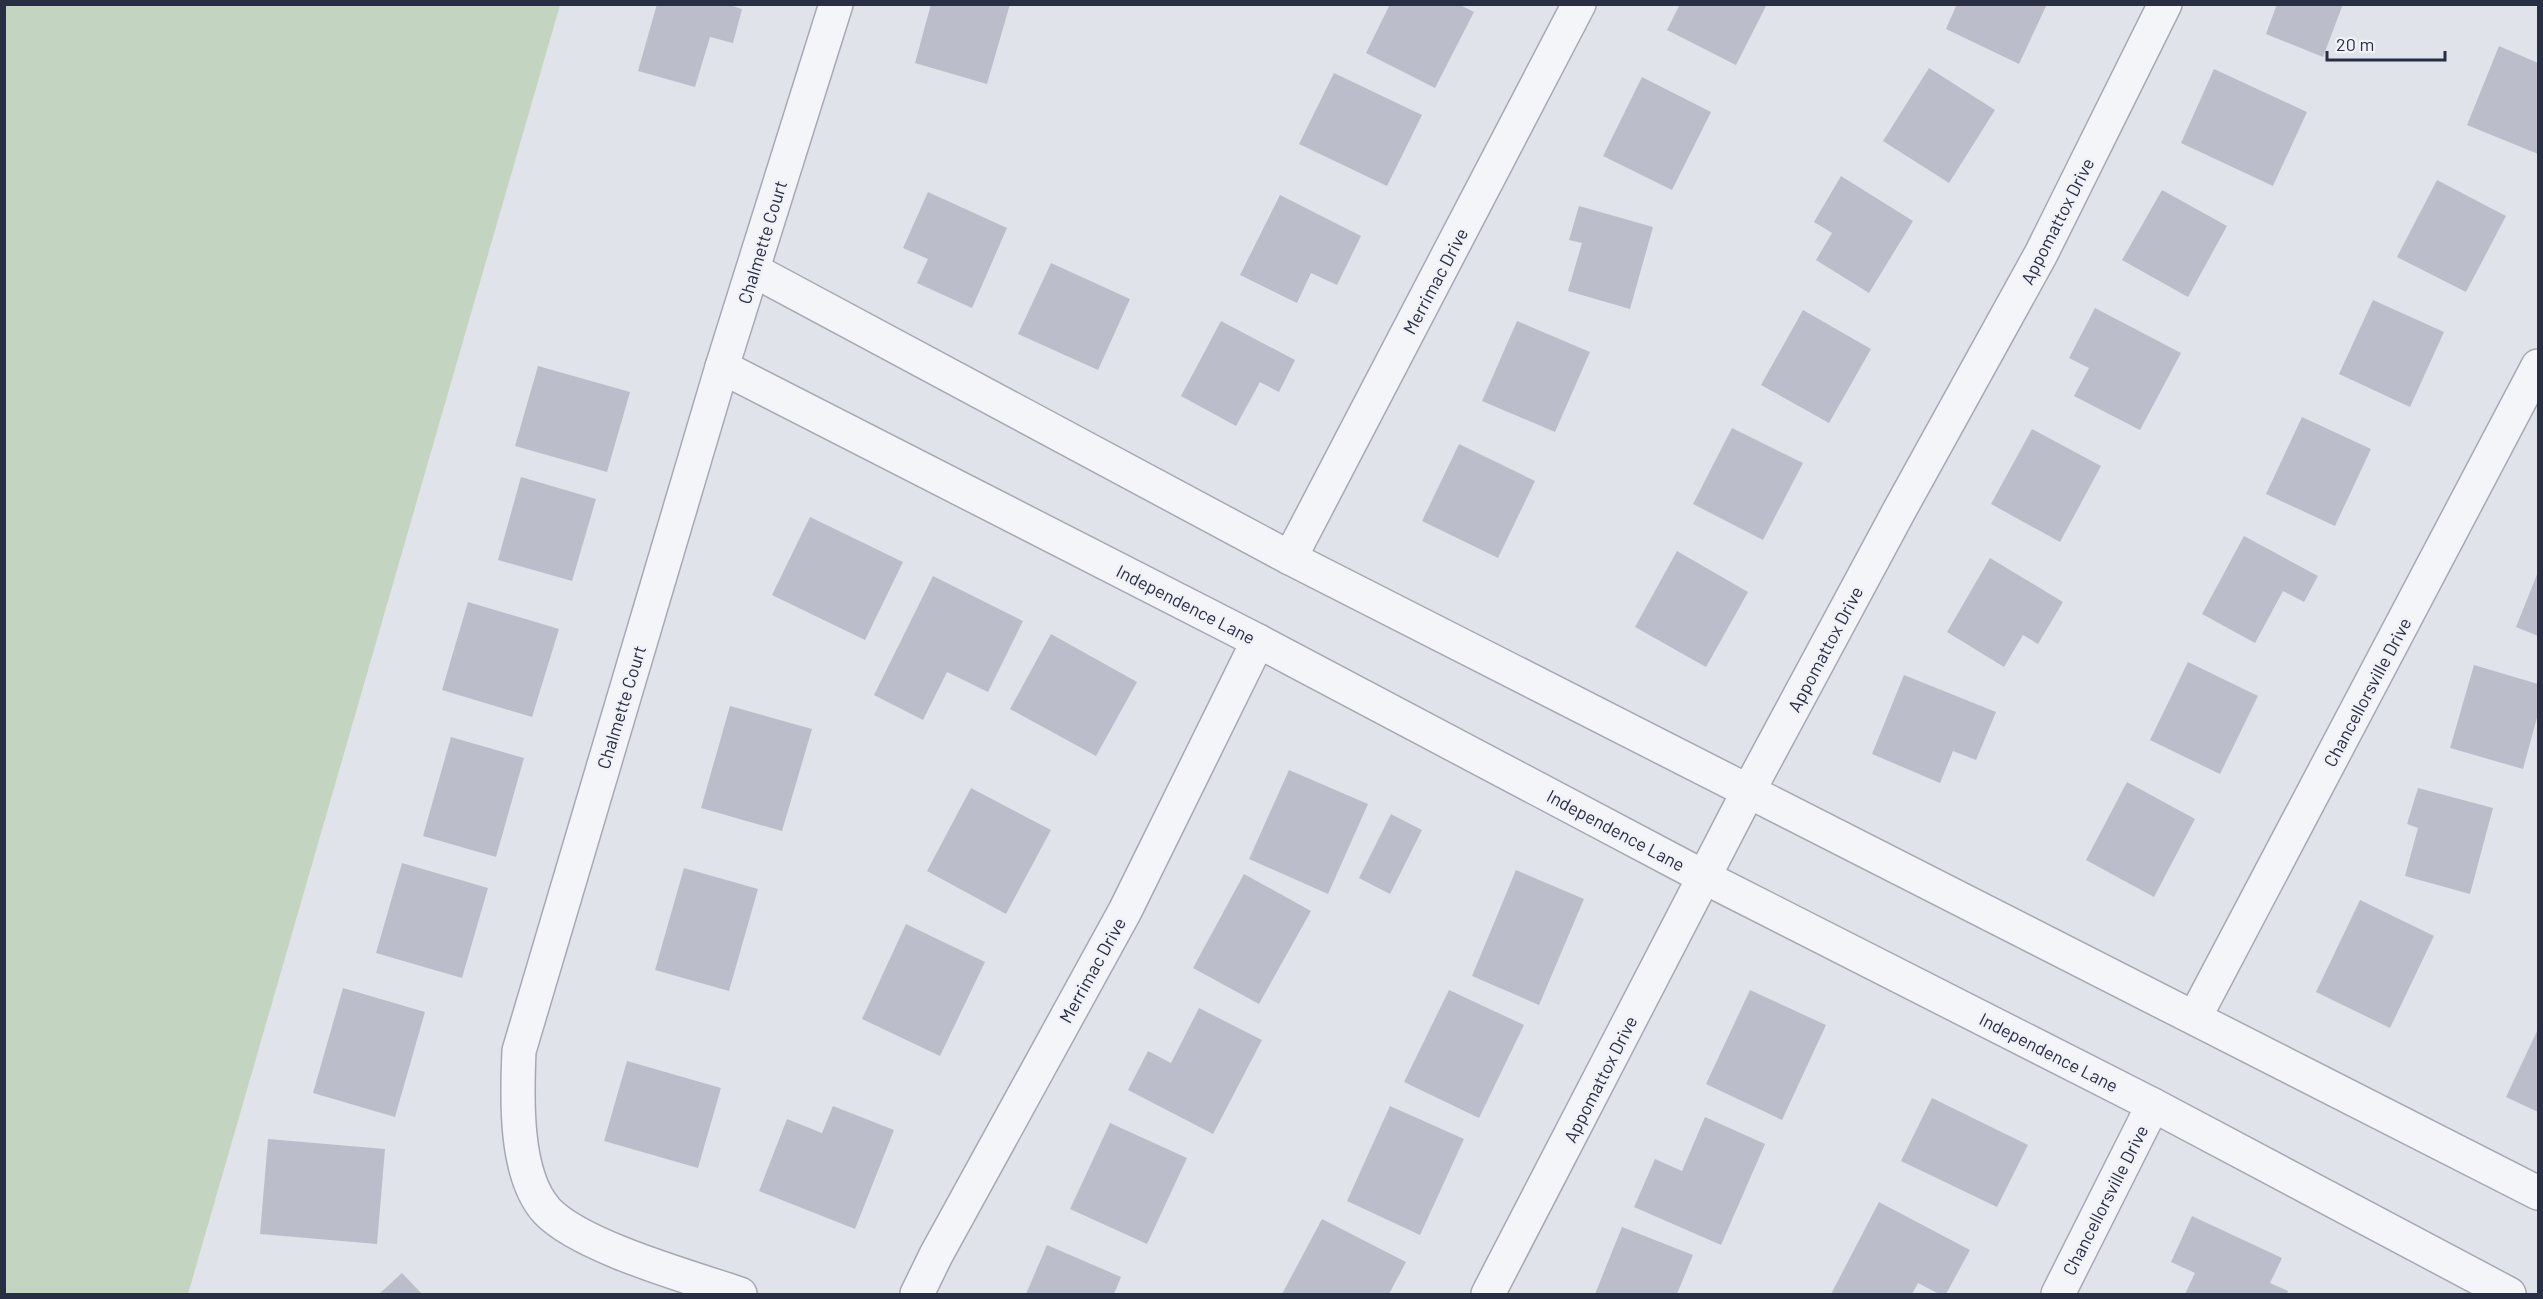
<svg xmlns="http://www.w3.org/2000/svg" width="2543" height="1299" viewBox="0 0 2543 1299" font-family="Barlow,sans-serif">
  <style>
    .green { fill: #c3d4c1 }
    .building { fill: #bbbeca }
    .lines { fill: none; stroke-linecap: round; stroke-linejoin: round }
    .minor-casing { stroke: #a6a9b5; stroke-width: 36 }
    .minor { stroke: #f4f5f8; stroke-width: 33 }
    .labels { text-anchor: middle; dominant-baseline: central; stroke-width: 5; stroke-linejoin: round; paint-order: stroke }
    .street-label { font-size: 18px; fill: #282e43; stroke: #f0f2f7 }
  </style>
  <rect width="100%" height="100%" fill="#e1e3ea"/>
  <polygon class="green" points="5,4 560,5 188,1294 5,1294"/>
  <g class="building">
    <polygon points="657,4 726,4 742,9 733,43 710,37 695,87 638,71"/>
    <polygon points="931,4 1010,4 987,84 915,63"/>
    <polygon points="1390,4 1458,4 1474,12 1435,88 1366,53"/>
    <polygon points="1680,4 1767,4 1736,65 1667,30"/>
    <polygon points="1957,4 2047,4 2019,64 1946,29"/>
    <polygon points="2277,4 2343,4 2323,57 2266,34"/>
    <polygon points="2499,46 2538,63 2538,154 2467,125"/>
    <polygon points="1929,68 1995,110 1949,183 1883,141"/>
    <polygon points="2214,69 2307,112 2273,186 2181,143"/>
    <polygon points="1334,73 1422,115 1387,186 1299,144"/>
    <polygon points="1642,77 1711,112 1672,190 1603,156"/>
    <polygon points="1841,176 1913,221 1869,293 1816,260 1832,233 1814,222"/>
    <polygon points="2437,180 2506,216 2466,292 2397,257"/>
    <polygon points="2162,190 2227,226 2188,297 2122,260"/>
    <polygon points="928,192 1007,228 972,308 917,283 928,259 903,248"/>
    <polygon points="1280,195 1361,236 1337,285 1311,273 1297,303 1240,275"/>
    <polygon points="1579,206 1653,227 1630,309 1568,291 1582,243 1569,240"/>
    <polygon points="1051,263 1130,299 1098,370 1018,334"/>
    <polygon points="2373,300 2444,332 2410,407 2339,374"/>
    <polygon points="2095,308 2181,353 2140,430 2074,396 2089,368 2069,358"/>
    <polygon points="1803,310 1871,349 1829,423 1761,385"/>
    <polygon points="1221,321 1295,360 1279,392 1260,382 1236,426 1181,396"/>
    <polygon points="1517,321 1590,352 1555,432 1482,401"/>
    <polygon points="538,366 630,392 607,472 515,446"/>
    <polygon points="2302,417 2371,449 2335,526 2266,494"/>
    <polygon points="1732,428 1803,463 1763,540 1693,504"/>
    <polygon points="2032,429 2101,466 2060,542 1991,504"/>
    <polygon points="1459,444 1535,481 1498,558 1422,521"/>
    <polygon points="521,477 596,499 572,581 498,560"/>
    <polygon points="810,517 903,562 865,640 772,595"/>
    <polygon points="2244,536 2318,576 2304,602 2283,591 2255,643 2202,614"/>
    <polygon points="1677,551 1748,592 1706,667 1635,627"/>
    <polygon points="1990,558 2063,602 2038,644 2023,635 2004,667 1947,632"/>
    <polygon points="2538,572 2538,636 2516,627"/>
    <polygon points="933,576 1023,621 988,692 947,672 923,720 874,695"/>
    <polygon points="468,602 559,629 532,717 442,690"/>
    <polygon points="1051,634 1137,682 1096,756 1010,709"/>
    <polygon points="2188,662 2258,696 2220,774 2150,740"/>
    <polygon points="2474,665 2538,684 2538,714 2523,769 2450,748"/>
    <polygon points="1904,675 1996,712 1976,760 1953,751 1940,783 1872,754"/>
    <polygon points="730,706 812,729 782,831 701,808"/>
    <polygon points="451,737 524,758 496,857 423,836"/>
    <polygon points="1289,770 1368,804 1328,894 1249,859"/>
    <polygon points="2127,782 2195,819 2154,897 2086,860"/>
    <polygon points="971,788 1051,830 1006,914 927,871"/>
    <polygon points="2418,788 2493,808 2470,894 2405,876 2418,828 2407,824"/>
    <polygon points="1391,814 1422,830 1390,894 1359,878"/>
    <polygon points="402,863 488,888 462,978 376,953"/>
    <polygon points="684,868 758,889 729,991 655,970"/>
    <polygon points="1516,870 1584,899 1539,1005 1472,976"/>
    <polygon points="1244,874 1311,911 1259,1004 1193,968"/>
    <polygon points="2360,900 2434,936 2390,1028 2316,992"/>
    <polygon points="906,924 985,962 940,1056 862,1019"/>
    <polygon points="343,988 425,1012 395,1117 313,1093"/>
    <polygon points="1449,990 1524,1025 1479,1118 1404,1082"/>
    <polygon points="1750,990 1826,1025 1782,1120 1706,1084"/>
    <polygon points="1199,1008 1262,1040 1213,1134 1128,1090 1148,1051 1171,1063"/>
    <polygon points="2538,1029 2538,1112 2506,1097"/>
    <polygon points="627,1061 721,1088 698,1168 604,1141"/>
    <polygon points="1932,1098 2028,1145 1997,1207 1901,1161"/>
    <polygon points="833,1106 894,1130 855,1229 759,1191 787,1119 822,1133"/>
    <polygon points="1390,1106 1464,1139 1420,1235 1347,1201"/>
    <polygon points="1705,1117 1765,1144 1721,1245 1634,1207 1655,1159 1682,1171"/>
    <polygon points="1110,1123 1187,1158 1147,1244 1070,1209"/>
    <polygon points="268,1139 385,1149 377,1244 260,1234"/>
    <polygon points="1879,1202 1970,1250 1946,1294 1939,1294 1918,1283 1912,1294 1831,1294"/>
    <polygon points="2192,1216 2282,1258 2270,1283 2288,1291 2287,1294 2185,1294 2195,1273 2171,1262"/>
    <polygon points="1322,1219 1406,1262 1389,1294 1282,1294"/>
    <polygon points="1622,1227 1693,1255 1677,1294 1595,1294"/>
    <polygon points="1047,1245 1121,1277 1114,1294 1026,1294"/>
    <polygon points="402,1273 422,1294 379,1294"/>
  </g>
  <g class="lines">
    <g class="minor-casing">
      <g id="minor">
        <polyline points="753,270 1290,558 2538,1193"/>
        <polyline points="722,367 1258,641 1704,877 2153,1105 2509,1294"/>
        <polyline points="1290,558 1579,4"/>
        <polyline points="2195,1017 2538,366"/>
        <path d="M740 1294C690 1277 581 1247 547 1211 514 1175 517 1096 519 1051L722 367 836 4"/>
        <polyline points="917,1294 936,1255 1125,911 1258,641"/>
        <polyline points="1488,1294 1749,790 1899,511 2041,254 2165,4"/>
        <polyline points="2058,1294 2153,1105"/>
      </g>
    </g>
    <use href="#minor" class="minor"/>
  </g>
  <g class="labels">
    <g class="street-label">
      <text transform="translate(2057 221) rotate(-63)">Appomattox Drive</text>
      <text transform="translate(762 242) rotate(-73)">Chalmette Court</text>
      <text transform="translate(1435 281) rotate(-62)">Merrimac Drive</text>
      <text transform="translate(1186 604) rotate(27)">Independence Lane</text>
      <text transform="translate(1825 649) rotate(-62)">Appomattox Drive</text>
      <text transform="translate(2367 692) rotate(-62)">Chancellorsville Drive</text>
      <text transform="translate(621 707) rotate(-73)">Chalmette Court</text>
      <text transform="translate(1616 830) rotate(28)">Independence Lane</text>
      <text transform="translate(1092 970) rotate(-61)">Merrimac Drive</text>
      <text transform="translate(2049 1052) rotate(27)">Independence Lane</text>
      <text transform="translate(1600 1079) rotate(-63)">Appomattox Drive</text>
      <text transform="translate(2105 1200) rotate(-63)">Chancellorsville Drive</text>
    </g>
  </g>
  <rect width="2543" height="1299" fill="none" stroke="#282e43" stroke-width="12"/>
  <path d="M2327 51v9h118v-9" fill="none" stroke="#282e43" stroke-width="3"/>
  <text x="2336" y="51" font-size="18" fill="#282e43" stroke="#f0f2f7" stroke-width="4.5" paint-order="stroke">20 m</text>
</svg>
